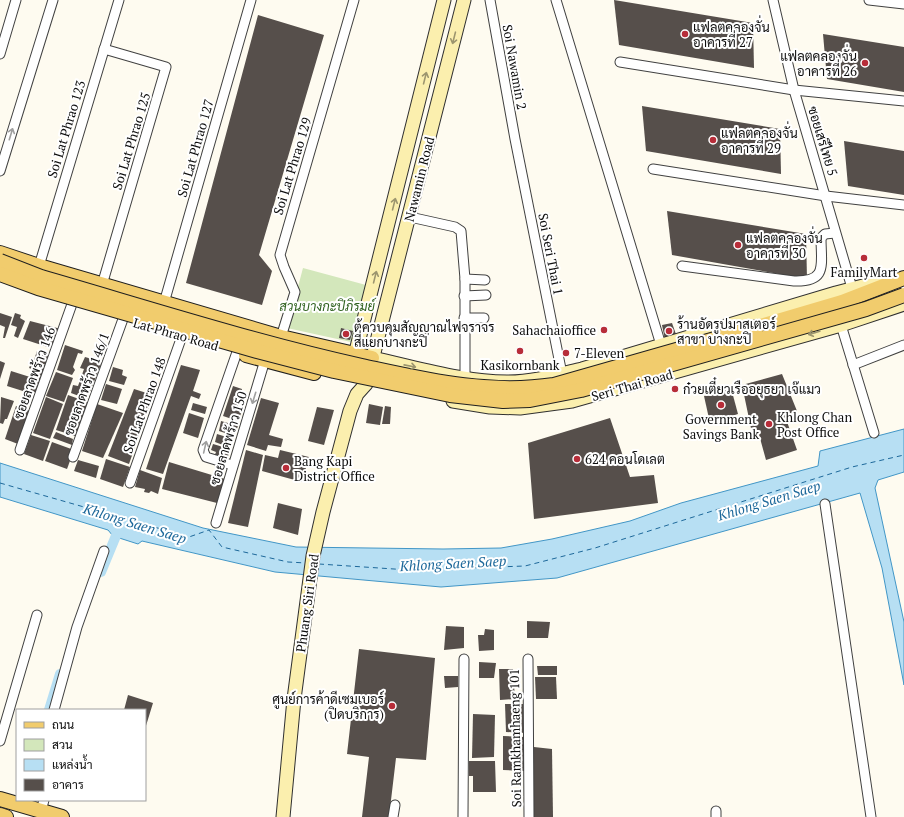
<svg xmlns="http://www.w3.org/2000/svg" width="904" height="817" viewBox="0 0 904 817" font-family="'PT Serif',Sarabun,serif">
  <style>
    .green { fill: #d3e7bb }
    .water { fill: #b7dff3; stroke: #4296c6 }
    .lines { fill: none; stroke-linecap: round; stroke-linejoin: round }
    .canal { stroke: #b7dff3; stroke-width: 10 }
    .ferry { stroke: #1d689a; stroke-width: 1; stroke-dasharray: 5 4; stroke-linecap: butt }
    .building { fill: #564f4b }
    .street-casing { stroke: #414141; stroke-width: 11 }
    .secondary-casing { stroke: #303030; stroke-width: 15 }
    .primary-casing { stroke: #1f1f1f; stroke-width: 16 }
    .street { stroke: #fff; stroke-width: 9 }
    .secondary { stroke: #fbefae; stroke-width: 13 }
    .primary { stroke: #f1cc6d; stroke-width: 14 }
    .primary-bridge-casing { stroke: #1f1f1f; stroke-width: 16; stroke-linecap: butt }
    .primary-bridge { stroke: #f1cc6d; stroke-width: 14 }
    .oneway { stroke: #9c956e }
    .oneway2 { stroke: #9f9f9f }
    .poi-dot { fill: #b72d39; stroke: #fff; stroke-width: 1.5 }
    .labels { text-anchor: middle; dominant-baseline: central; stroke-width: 4; stroke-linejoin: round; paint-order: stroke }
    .poi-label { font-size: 13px; fill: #0e0e0e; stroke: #fff; text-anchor: start }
    .street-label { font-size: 13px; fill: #0e0e0e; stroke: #fff }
    .park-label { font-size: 13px; font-style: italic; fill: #316321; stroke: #fff }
    .water-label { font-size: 14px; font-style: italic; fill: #1d689a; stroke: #fff }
  </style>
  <rect width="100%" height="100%" fill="#fefbf0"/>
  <polygon class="green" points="303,268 366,285 351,342 287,328"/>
  <polygon class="water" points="904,429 904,472 878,480 875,488 904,622 904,685 882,568 860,493 557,578 441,587 275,572 142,541 138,544 113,536 108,530 0,497 0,463 203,528 296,547 443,549 501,548 552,539 630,521 681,503 818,466 820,451"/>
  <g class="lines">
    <g class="canal">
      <polyline points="101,572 120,526"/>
      <polyline points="49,710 60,674"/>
    </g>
    <g class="ferry">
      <polyline points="0,483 189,537 209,530 222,547 288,562 306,563"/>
      <polyline points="319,564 409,570 525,566 595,548 852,467 904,455"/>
    </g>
  </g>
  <g class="building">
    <polygon points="614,0 753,23 754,68 619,45"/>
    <polygon points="258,15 324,35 259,255 272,271 262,305 186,283"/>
    <polygon points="823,34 904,47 904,92 827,79"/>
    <polygon points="642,106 780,129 781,174 646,151"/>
    <polygon points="844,141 904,151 904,195 848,186"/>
    <polygon points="667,211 806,234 807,279 672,255"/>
    <polygon points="0,313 12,317 5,338 3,338 5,327 0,325"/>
    <polygon points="15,313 21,315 20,318 25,321 18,338 14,336 17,327 11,325"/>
    <polygon points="30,321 61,329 54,349 23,339"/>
    <polygon points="672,323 677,337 665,340 662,325"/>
    <polygon points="341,328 353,331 350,340 339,338"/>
    <polygon points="65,345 83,351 82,354 78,353 73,367 75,370 72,375 57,370"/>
    <polygon points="37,351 52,357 48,366 34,360"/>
    <polygon points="85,357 102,362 87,399 71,393 73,385 78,386 84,369 80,368"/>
    <polygon points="0,361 5,363 0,379"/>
    <polygon points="32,361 47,366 38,393 30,391 37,371 29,368"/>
    <polygon points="181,365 200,370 193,391 201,394 199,399 191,396 163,474 146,469"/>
    <polygon points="113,367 123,370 122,375 127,377 124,385 109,381"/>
    <polygon points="11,371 30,377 26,392 7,386"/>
    <polygon points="56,372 73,378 64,402 46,396"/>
    <polygon points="782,374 797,411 785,416 797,450 766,460 758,431 752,433 742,385"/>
    <polygon points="106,384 122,389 117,404 101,400"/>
    <polygon points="233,386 242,389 237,409 242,411 238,421 223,416"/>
    <polygon points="731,388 738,414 710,423 704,396"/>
    <polygon points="134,389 153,395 129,464 108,456"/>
    <polygon points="68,395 90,403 78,437 56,430"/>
    <polygon points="1,397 14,401 7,419 5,419 3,424 0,423"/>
    <polygon points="46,397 63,404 50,439 33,433"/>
    <polygon points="261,398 279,403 269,435 283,439 281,447 268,445 266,451 247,445"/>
    <polygon points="193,403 207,407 205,414 191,410"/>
    <polygon points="97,404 123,413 103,458 82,451"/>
    <polygon points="369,404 383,407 380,425 366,423"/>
    <polygon points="16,406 30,411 18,444 5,439"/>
    <polygon points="385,406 391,407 390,424 382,424"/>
    <polygon points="317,407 334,410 324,445 308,441"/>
    <polygon points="189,413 204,418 198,438 183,433"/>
    <polygon points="610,418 630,477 654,475 658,503 534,519 528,443"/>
    <polygon points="221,421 238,426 234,436 219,431"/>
    <polygon points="56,432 73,439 72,445 53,438"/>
    <polygon points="217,434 233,439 231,448 215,442"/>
    <polygon points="31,435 50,441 43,461 24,454"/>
    <polygon points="52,442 74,450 67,469 45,461"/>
    <polygon points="213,444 230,449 227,460 214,457 216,452 211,450"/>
    <polygon points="246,450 263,455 248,527 228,523"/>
    <polygon points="280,450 309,457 302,482 262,471 265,455 278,458"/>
    <polygon points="106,459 130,467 123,487 100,479"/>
    <polygon points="78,460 99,466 96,478 74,471"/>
    <polygon points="169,462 225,479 217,503 162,489"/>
    <polygon points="140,470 162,478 158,494 151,491 149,493 144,492 145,489 135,487"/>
    <polygon points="278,503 302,509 298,535 273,528"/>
    <polygon points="527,621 550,622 548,638 527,638"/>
    <polygon points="446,626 464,627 464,648 444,650"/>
    <polygon points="485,629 494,630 494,650 479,651 478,635 484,635"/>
    <polygon points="359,649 435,658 426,760 396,758 389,817 362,817 369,757 347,754"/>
    <polygon points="479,662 496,663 494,678 479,678"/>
    <polygon points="537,666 557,666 557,675 538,675"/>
    <polygon points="499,669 513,669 515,699 500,700"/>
    <polygon points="444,676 458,676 458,687 445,688"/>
    <polygon points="535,677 556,677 557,699 536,699"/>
    <polygon points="128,695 153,703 145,729 145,710 124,710"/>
    <polygon points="505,704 524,704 526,733 506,732"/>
    <polygon points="473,714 495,715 494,757 472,758"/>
    <polygon points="503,736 525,737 524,771 503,770"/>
    <polygon points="534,747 552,749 553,817 533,817"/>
    <polygon points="469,761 495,761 496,792 473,792 473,776 469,776"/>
  </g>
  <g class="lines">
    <g class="street-casing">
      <g id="street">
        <polyline points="490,0 515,139 562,374"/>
        <polyline points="556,0 661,345"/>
        <polyline points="773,0 794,90 852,288"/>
        <polyline points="869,0 904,4"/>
        <polyline points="0,54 16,0"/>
        <polyline points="620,62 794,90 904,101"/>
        <polyline points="653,169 826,196 904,205"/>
        <polyline points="0,171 53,0"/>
        <polyline points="410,217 455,227 461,231 465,279 465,377"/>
        <polyline points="39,266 119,0"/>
        <path d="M682 266 794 281C828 282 821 265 821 238L825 234 835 233"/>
        <polyline points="465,279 485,280"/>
        <polyline points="102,285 166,67 104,49"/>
        <polyline points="464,296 486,295"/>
        <polyline points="164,303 251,0"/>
        <polyline points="464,318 484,318"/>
        <polyline points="841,325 874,433"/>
        <polyline points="281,337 295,292 284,267 280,255 354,0"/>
        <polyline points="853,365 904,345"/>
        <polyline points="20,450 72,304"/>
        <polyline points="73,457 123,319"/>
        <polyline points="232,465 206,457 203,450 237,352"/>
        <polyline points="130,483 182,336"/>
        <polyline points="825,504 871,817"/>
        <polyline points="216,523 265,360"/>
        <polyline points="528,659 529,817"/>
        <polyline points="54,710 77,627 104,551"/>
        <polyline points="0,741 37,615"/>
        <polyline points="41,811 44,800"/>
        <polyline points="716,811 716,817"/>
        <polyline points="393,817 395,805"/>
        <polyline points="463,817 464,659"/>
      </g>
    </g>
    <g class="secondary-casing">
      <g id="secondary">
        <path d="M372 358C415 367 463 382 507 382 533 382 557 375 582 369L836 293 886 280"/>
        <polyline points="355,364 355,355 444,0"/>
        <polyline points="453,401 490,407 520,408 572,401 841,325 904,304"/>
        <polyline points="283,817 294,699 313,556 323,512 350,411 357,394 366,384 464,0"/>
      </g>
    </g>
    <g class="primary-casing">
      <g id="primary">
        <polyline points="0,253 39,266 281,337 372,358"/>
        <polyline points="757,327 842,302 904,278"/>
        <polyline points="246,355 314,373"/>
        <polyline points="0,799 62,817"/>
        <polyline points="0,815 6,817"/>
      </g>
    </g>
    <use href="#street" class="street"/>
    <use href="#secondary" class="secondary"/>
    <use href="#primary" class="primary"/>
    <g class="primary-bridge-casing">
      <g id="primary-bridge">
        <path d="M0 261 41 277C148 308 254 342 362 366 427 380 488 395 554 385L757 327"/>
        <polyline points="0,274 38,288 257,351 334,371 450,395 503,401 530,400 581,390 866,309 904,295"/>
      </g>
    </g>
    <use href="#primary-bridge" class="primary-bridge"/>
  </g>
  <defs><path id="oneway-shaft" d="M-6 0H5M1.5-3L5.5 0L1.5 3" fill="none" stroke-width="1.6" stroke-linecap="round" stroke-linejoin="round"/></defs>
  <g class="oneway">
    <use href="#oneway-shaft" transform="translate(454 38) rotate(104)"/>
    <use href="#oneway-shaft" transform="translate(425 78) rotate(-76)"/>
    <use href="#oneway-shaft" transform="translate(394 204) rotate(-76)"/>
    <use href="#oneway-shaft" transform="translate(375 277) rotate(-76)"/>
    <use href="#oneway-shaft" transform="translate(814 333) rotate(164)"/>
    <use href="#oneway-shaft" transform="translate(410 366) rotate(11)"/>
  </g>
  <g class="oneway2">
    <use href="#oneway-shaft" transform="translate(11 134) rotate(-73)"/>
    <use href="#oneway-shaft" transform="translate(254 398) rotate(107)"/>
    <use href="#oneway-shaft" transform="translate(205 447) rotate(-77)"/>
  </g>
  <g class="poi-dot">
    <circle cx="685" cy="34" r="4"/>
    <circle cx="865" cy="63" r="4"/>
    <circle cx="713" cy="140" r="4"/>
    <circle cx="738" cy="245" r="4"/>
    <circle cx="864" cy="258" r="4"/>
    <circle cx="604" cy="330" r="4"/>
    <circle cx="669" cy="331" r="4"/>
    <circle cx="346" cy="334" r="4"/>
    <circle cx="520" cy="351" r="4"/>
    <circle cx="566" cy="353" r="4"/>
    <circle cx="675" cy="389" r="4"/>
    <circle cx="721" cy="405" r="4"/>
    <circle cx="769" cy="424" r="4"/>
    <circle cx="577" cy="459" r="4"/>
    <circle cx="286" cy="468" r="4"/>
    <circle cx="392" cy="706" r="4"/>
  </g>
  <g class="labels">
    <g class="poi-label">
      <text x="693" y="27">แฟลตคลองจั่น<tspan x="693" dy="15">อาคารที่ 27</tspan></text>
      <text x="857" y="56" text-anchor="end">แฟลตคลองจั่น<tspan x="857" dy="15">อาคารที่ 26</tspan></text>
      <text x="721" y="133">แฟลตคลองจั่น<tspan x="721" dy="15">อาคารที่ 29</tspan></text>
      <text x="746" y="238">แฟลตคลองจั่น<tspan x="746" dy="15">อาคารที่ 30</tspan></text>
      <text x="864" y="272" text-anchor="middle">FamilyMart</text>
      <text x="677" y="324">ร้านอัดรูปมาสเตอร์<tspan x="677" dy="15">สาขา บางกะปิ</tspan></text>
      <text x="354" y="327">ตู้ควบคุมสัญญาณไฟจราจร<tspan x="354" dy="15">สี่แยกบางกะปิ</tspan></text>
      <text x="596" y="330" text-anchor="end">Sahachaioffice</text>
      <text x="574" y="353">7-Eleven</text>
      <text x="520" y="365" text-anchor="middle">Kasikornbank</text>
      <text x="683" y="389">ก๋วยเตี๋ยวเรืออยุธยา เจ๊แมว</text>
      <text x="777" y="417">Khlong Chan<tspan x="777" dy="15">Post Office</tspan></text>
      <text x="721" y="419" text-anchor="middle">Government<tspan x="721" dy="15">Savings Bank</tspan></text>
      <text x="585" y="459">624 คอนโดเลต</text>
      <text x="294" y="461">Bang Kapi<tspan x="294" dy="15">District Office</tspan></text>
      <text x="384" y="699" text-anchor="end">ศูนย์การค้าดีเซมเบอร์<tspan x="384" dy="15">(ปิดบริการ)</tspan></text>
    </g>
    <g class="street-label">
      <text transform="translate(515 67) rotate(80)">Soi Nawamin 2</text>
      <text transform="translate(66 129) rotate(-73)">Soi Lat Phrao 123</text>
      <text transform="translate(131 141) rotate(-73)">Soi Lat Phrao 125</text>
      <text transform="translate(823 141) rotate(73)">ซอยเสรีไทย 5</text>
      <text transform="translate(195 148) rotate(-74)">Soi Lat Phrao 127</text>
      <text transform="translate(292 166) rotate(-73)">Soi Lat Phrao 129</text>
      <text transform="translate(419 179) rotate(-76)">Nawamin Road</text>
      <text transform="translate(551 254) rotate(79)">Soi Seri Thai 1</text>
      <text transform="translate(176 334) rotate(16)">Lat Phrao Road</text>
      <text transform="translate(34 373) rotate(-70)">ซอยลาดพร้าว 146</text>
      <text transform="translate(86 384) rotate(-70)">ซอยลาดพร้าว 146/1</text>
      <text transform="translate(632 385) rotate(-16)">Seri Thai Road</text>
      <text transform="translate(144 405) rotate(-70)">Soi Lat Phrao 148</text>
      <text transform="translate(228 438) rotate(-73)">ซอยลาดพร้าว 150</text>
      <text transform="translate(307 603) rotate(-82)">Phuang Siri Road</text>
      <text transform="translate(515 738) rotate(-91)">Soi Ramkhamhaeng 101</text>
    </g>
    <g class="park-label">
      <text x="327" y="306">สวนบางกะปิภิรมย์</text>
    </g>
    <g class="water-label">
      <text transform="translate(769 500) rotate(-17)">Khlong Saen Saep</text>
      <text transform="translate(135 523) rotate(17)">Khlong Saen Saep</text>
      <text transform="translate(453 563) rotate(-3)">Khlong Saen Saep</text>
    </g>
  </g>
  <rect x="16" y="709" width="130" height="92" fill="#ffffff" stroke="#9f9f9f"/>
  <rect x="24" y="722" width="20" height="6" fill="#f1cc6d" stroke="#9f9f9f"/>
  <text x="52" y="729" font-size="12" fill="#0e0e0e">ถนน</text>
  <rect x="24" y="739" width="20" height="12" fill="#d3e7bb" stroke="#9f9f9f"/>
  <text x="52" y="749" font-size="12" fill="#0e0e0e">สวน</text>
  <rect x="24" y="759" width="20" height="12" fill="#b7dff3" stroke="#9f9f9f"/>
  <text x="52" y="769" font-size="12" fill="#0e0e0e">แหล่งน้ำ</text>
  <rect x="24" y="779" width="20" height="12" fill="#564f4b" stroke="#9f9f9f"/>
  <text x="52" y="789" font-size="12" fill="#0e0e0e">อาคาร</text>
</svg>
